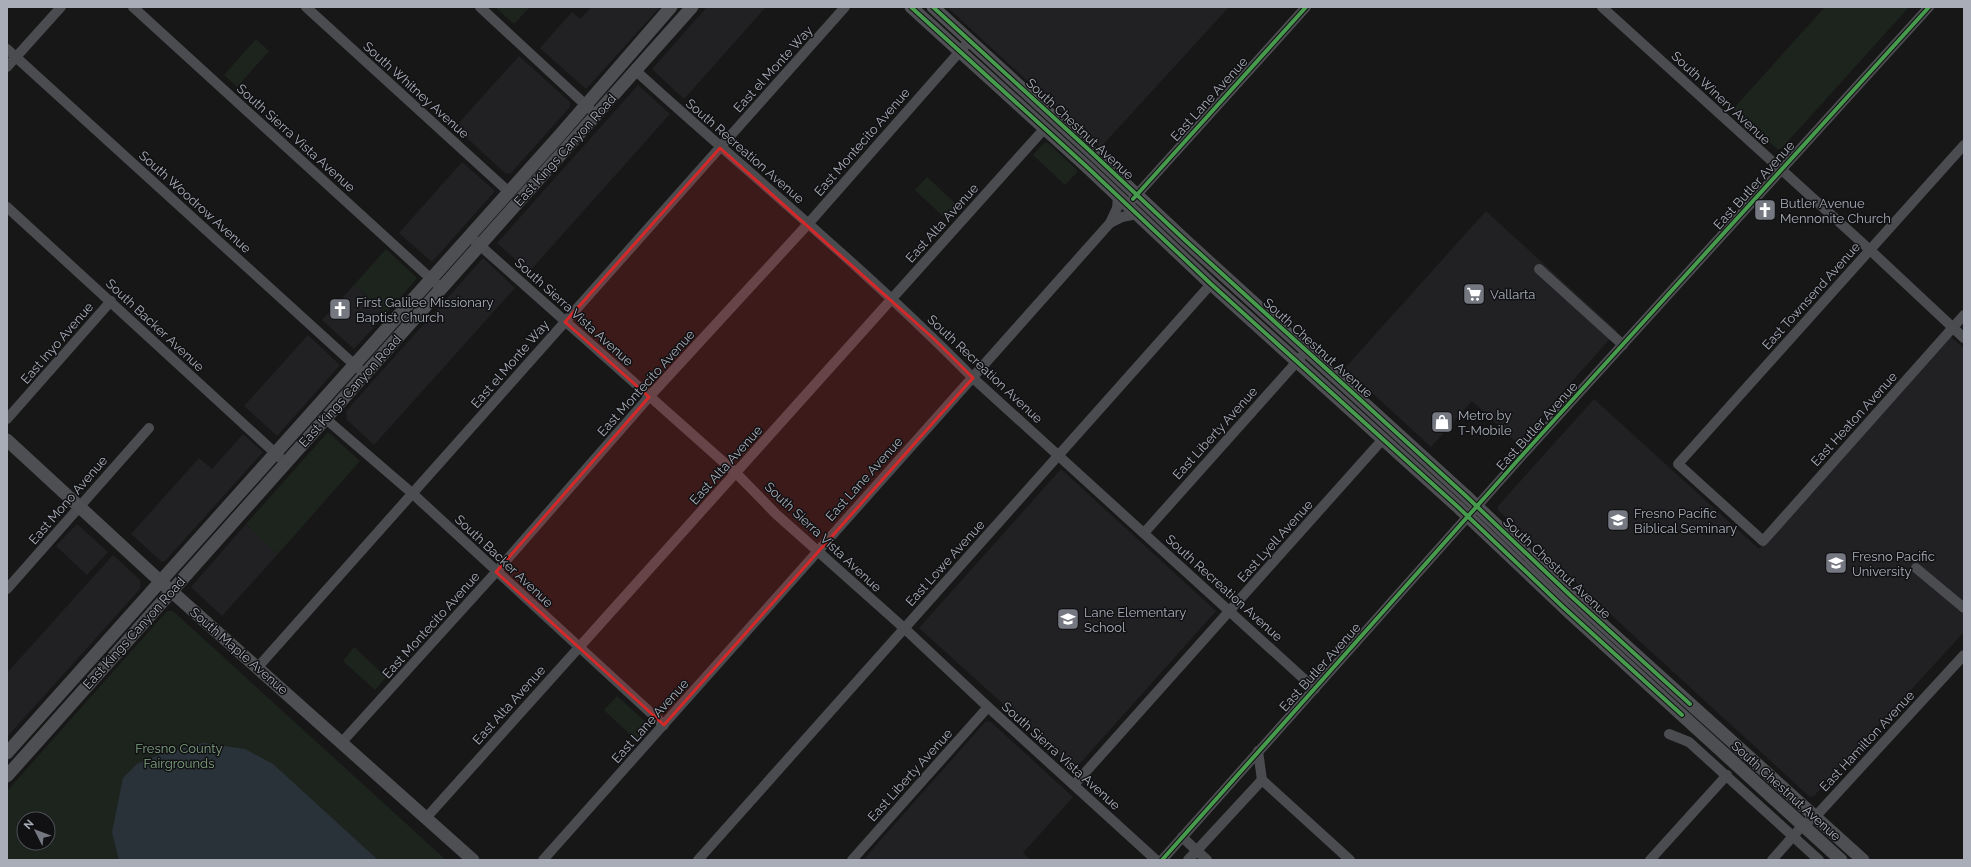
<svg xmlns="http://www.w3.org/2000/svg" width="1971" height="867" viewBox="0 0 1971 867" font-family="Raleway,sans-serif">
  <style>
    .built { fill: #212123 }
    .green { fill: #1d241e; fill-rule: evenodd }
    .water { fill: #2a3239 }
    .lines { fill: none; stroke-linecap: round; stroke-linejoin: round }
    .minor { stroke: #4b4c50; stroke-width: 10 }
    .major { stroke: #4d4f52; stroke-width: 13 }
    .cycleway-casing { stroke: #111113; stroke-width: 6 }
    .cycleway { stroke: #469c4c; stroke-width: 4 }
    .marked { fill: #d62828; fill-opacity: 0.2; stroke: #d62828; stroke-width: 3; stroke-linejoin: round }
    .labels { text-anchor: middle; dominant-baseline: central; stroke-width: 3; stroke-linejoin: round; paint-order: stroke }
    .street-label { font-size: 13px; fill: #a8adb8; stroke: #111113 }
    .poi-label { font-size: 13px; fill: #a8adb8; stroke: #111113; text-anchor: start }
    .park-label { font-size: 13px; fill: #7fa381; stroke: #111113 }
  </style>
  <rect width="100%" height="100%" fill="#171717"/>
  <g class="built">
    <polygon points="592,7 660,7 586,89 540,48 572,12 580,19"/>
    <polygon points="707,7 766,7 684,99 652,69"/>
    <polygon points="947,7 1229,7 1100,148"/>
    <polygon points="519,56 570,102 570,107 511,173 506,174 455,127"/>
    <polygon points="638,85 670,114 529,272 497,243"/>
    <polygon points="462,162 495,191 432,262 399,233"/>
    <polygon points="1486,211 1617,331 1517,443 1472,401 1431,447 1345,368"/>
    <polygon points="483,258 515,288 374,445 347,420 346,411"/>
    <polygon points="354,285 386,314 354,349 322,320"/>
    <polygon points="308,335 340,365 277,436 244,406"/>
    <polygon points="1951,337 1964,348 1964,632 1814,796 1810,797 1646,647 1498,510 1498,506 1594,399 1759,549"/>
    <polygon points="243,434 263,452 165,561 162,562 131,534 199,458 212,469"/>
    <polygon points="1061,469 1216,611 1075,769 919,628"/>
    <polygon points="77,524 108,552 87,575 56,546"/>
    <polygon points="246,524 278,554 222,616 191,587"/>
    <polygon points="113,555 140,580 140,589 7,737 7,673"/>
    <polygon points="986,721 991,722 1073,797 1023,853 1031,860 863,860"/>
  </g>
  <g class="green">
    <polygon points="495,7 530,7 514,24"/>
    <polygon points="1825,7 1909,7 1781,149 1777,149 1733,109"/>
    <polygon points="256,39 269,51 237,87 224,75"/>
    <polygon points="1044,143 1048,143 1078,171 1065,185 1033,155"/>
    <polygon points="927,177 959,207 947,220 915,190"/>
    <polygon points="386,249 417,278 386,314 354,285"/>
    <polygon points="328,432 360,461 278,554 246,524"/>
    <path d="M167 611H173L446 860H7V791ZM24 819H48V843H24Z"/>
    <polygon points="354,647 386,677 375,690 343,661"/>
    <polygon points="617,696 649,725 636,740 604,710"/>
  </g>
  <polygon class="water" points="203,743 245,749 273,764 378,860 119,860 112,832 123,778 137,764 161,754"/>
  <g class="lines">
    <g class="minor">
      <polyline points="133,7 441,288"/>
      <polyline points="306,7 509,192"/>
      <polyline points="480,7 590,109"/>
      <polyline points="1602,7 1870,250 1964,338"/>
      <polyline points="7,49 359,369"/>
      <polyline points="7,67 61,7"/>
      <path d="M636 71C748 173 866 269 973 378L1315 689"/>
      <polyline points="1964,145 1678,464 1763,541 1964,315"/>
      <polyline points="1133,199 1306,7"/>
      <polyline points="7,207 286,463"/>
      <polyline points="1110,223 1122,217 1137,214"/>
      <polyline points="475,241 737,474 776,514 904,628 988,707 1156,860"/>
      <polyline points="1539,269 1623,345"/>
      <polyline points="7,419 111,301"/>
      <polyline points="326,419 413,494 664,725"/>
      <polyline points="1144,533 1301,357"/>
      <polyline points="1916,568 1964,608"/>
      <polyline points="7,589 149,428"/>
      <polyline points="258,667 845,7"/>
      <polyline points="1669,734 1689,742 1819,860"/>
      <polyline points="342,742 496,572 649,397 808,224 969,41"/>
      <polyline points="1258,751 1262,780"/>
      <polyline points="1262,780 1350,860"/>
      <polyline points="1074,785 1383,439"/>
      <polyline points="426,818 1045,128"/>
      <polyline points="1182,837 1207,860"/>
      <polyline points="543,860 1110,223 1117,208 1118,197"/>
      <polyline points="698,860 1211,284"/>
      <polyline points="852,860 988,707"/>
      <polyline points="1162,860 1518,460 1929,7"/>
      <polyline points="1188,860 1262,780"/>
      <polyline points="1650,860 1727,775"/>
      <polyline points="1772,860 1803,825 1815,817 1964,655"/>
    </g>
    <g class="major">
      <polyline points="911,7 1086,166 1211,284 1458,507 1571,614 1841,860"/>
      <polyline points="933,7 1088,149 1186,241 1466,496 1571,596 1863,860"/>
      <polyline points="7,440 161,582 473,860"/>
      <polyline points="7,753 559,136 671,7"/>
      <polyline points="7,776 692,7"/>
    </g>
    <g class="cycleway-casing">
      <g id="cycleway">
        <polyline points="911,7 1086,166 1211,284 1458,507 1563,607 1682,715"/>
        <polyline points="933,7 1088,149 1186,241 1466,496 1571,596 1690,704"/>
        <polyline points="1133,199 1306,7"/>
        <polyline points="1162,860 1518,460 1929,7"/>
      </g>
    </g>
    <use href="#cycleway" class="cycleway"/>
  </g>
  <path class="marked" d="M720 148 933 338 973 378 664 725 496 572 649 397 565 322Z"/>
  <defs>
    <g id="church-square" transform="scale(1.15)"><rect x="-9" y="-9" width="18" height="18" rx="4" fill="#757880" stroke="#111113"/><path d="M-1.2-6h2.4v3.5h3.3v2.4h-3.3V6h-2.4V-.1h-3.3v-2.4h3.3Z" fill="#fff"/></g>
    <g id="supermarket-square" transform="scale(1.15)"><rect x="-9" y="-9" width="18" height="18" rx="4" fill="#757880" stroke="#111113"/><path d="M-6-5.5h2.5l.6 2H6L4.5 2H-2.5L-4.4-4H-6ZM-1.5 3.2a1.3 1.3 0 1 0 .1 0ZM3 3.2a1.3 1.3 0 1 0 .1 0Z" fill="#fff"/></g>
    <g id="shop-square" transform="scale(1.15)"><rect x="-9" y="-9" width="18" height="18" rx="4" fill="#757880" stroke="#111113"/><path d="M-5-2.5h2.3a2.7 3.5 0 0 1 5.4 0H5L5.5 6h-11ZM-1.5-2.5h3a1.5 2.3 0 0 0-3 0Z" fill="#fff"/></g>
    <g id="university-square" transform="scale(1.15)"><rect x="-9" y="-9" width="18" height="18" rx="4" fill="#757880" stroke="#111113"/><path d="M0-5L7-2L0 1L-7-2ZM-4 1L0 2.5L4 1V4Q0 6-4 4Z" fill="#fff"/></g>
    <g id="school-square" transform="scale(1.15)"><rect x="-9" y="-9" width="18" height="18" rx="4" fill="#757880" stroke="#111113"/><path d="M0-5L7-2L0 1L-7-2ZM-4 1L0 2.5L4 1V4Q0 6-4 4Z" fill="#fff"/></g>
  </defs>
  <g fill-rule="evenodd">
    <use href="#church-square" x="1765" y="210"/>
    <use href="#supermarket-square" x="1474" y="294"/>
    <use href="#church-square" x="340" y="309"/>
    <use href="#shop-square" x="1442" y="422"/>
    <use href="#university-square" x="1618" y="520"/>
    <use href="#university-square" x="1836" y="563"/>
    <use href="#school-square" x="1068" y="619"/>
  </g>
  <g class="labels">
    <g class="street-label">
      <text transform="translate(773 69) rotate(-48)">East el Monte Way</text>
      <text transform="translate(416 90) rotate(42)">South Whitney Avenue</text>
      <text transform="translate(1721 98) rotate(43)">South Winery Avenue</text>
      <text transform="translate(1209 99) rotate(-48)">East Lane Avenue</text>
      <text transform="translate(1080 129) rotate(43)">South Chestnut Avenue</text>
      <text transform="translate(296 138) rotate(42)">South Sierra Vista Avenue</text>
      <text transform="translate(862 142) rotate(-49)">East Montecito Avenue</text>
      <text transform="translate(565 150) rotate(-48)">East Kings Canyon Road</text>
      <text transform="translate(745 151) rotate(41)">South Recreation Avenue</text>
      <text transform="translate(1754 185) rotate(-48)">East Butler Avenue</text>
      <text transform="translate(195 202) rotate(42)">South Woodrow Avenue</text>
      <text transform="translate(942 223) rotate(-48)">East Alta Avenue</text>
      <text transform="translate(1811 296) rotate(-48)">East Townsend Avenue</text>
      <text transform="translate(574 312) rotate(42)">South Sierra Vista Avenue</text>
      <text transform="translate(155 325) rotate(43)">South Backer Avenue</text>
      <text transform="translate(57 343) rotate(-49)">East Inyo Avenue</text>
      <text transform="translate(1318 348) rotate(42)">South Chestnut Avenue</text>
      <text transform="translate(510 364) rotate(-49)">East el Monte Way</text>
      <text transform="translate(985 369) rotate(43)">South Recreation Avenue</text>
      <text transform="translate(646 383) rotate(-48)">East Montecito Avenue</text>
      <text transform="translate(350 391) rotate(-48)">East Kings Canyon Road</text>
      <text transform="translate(1854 419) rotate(-48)">East Heaton Avenue</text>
      <text transform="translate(1537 426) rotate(-48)">East Butler Avenue</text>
      <text transform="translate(1215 433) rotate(-48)">East Liberty Avenue</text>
      <text transform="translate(726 465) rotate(-48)">East Alta Avenue</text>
      <text transform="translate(864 479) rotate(-48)">East Lane Avenue</text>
      <text transform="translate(68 500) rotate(-49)">East Mono Avenue</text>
      <text transform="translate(823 537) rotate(43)">South Sierra Vista Avenue</text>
      <text transform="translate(1275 541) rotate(-48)">East Lyell Avenue</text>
      <text transform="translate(504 561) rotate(43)">South Backer Avenue</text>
      <text transform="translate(945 563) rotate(-48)">East Lowe Avenue</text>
      <text transform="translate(1557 568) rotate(43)">South Chestnut Avenue</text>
      <text transform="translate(1224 588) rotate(42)">South Recreation Avenue</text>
      <text transform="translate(431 625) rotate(-48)">East Montecito Avenue</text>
      <text transform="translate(134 633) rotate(-48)">East Kings Canyon Road</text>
      <text transform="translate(239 651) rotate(41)">South Maple Avenue</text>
      <text transform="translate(1320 667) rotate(-48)">East Butler Avenue</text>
      <text transform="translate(509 705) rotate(-48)">East Alta Avenue</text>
      <text transform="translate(650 721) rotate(-48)">East Lane Avenue</text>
      <text transform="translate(1867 741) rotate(-47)">East Hamilton Avenue</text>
      <text transform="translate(1061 756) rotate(42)">South Sierra Vista Avenue</text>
      <text transform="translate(910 775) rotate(-48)">East Liberty Avenue</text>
      <text transform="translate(1786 791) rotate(42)">South Chestnut Avenue</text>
    </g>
    <g class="poi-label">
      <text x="1780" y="203">Butler Avenue<tspan x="1780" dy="15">Mennonite Church</tspan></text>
      <text x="1490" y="294">Vallarta</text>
      <text x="356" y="302">First Galilee Missionary<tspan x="356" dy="15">Baptist Church</tspan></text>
      <text x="1458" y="415">Metro by<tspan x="1458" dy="15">T-Mobile</tspan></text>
      <text x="1634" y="513">Fresno Pacific<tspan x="1634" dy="15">Biblical Seminary</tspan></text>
      <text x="1852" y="556">Fresno Pacific<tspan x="1852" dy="15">University</tspan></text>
      <text x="1084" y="612">Lane Elementary<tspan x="1084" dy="15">School</tspan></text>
    </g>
    <g class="park-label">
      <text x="179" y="748">Fresno County<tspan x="179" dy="15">Fairgrounds</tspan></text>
    </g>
  </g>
  <rect width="1971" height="867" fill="none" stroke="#a8adb8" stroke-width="16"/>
  <g transform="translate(36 831) rotate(312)"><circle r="19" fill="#111113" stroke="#4d4f55"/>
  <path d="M0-3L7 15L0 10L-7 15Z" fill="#757880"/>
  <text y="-6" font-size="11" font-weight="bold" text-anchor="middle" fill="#a8adb8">N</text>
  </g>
</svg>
